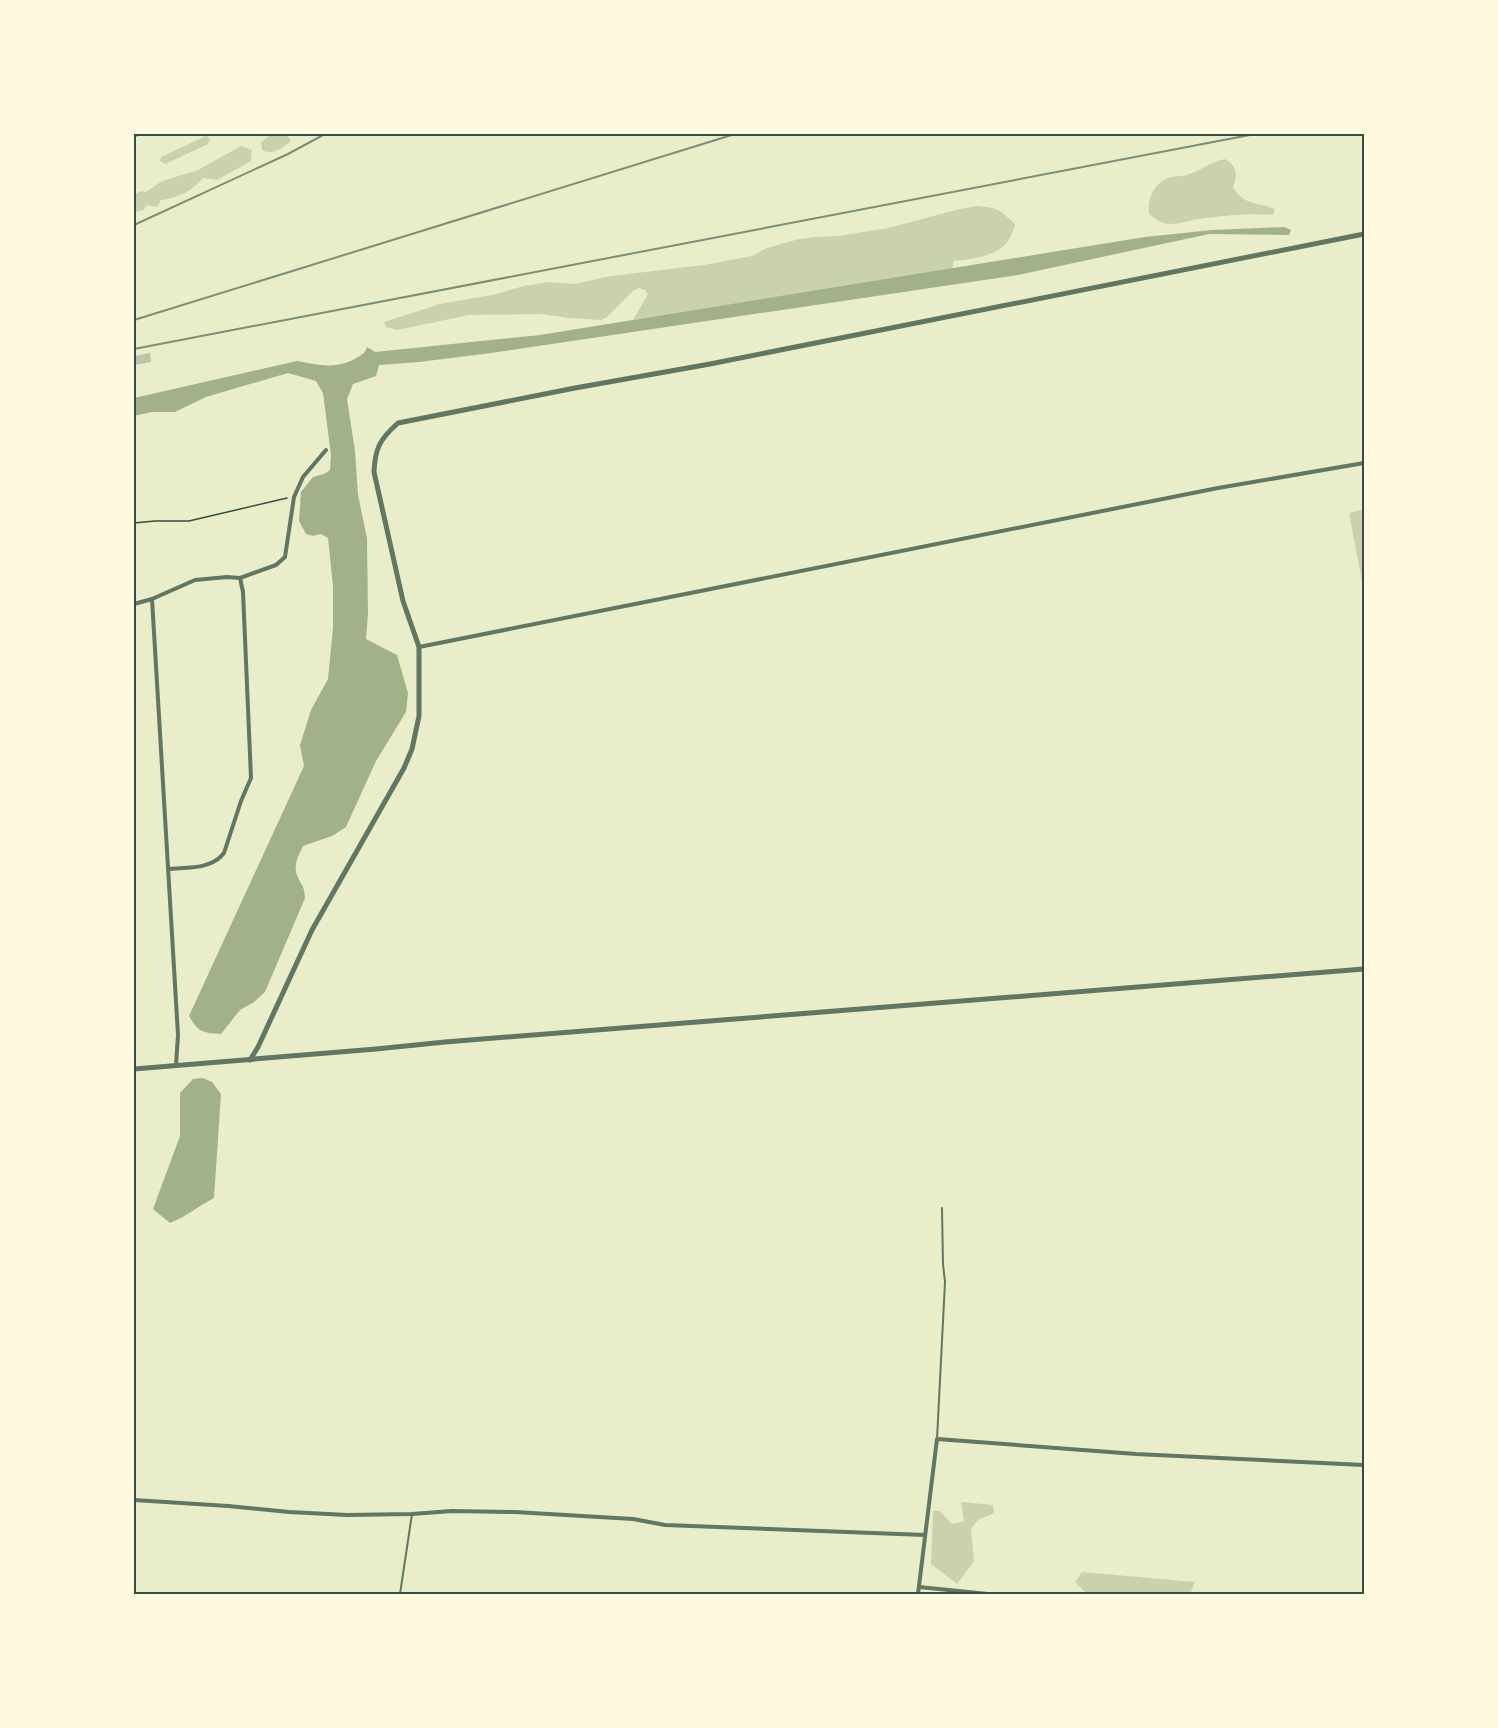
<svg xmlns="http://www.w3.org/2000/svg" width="1498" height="1728" viewBox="0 0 1498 1728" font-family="Lato,sans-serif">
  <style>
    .green { fill: #cad2ad }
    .water { fill: #a3b18a }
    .building { fill: #bcc5a7 }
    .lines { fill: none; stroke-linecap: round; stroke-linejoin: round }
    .path { stroke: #344e41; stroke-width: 1.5 }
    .service { stroke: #617663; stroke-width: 2 }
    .minor { stroke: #617663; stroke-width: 4 }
    .tertiary { stroke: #617663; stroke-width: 5 }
    .rail { stroke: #7c8e77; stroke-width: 2 }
    .neatline { fill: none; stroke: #344e41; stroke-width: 2 }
  </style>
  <rect width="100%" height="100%" fill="#e9edc9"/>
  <g class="green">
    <path d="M272 134H286L291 141C282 148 273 156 262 150L261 142Z"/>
    <polygon points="206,136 210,139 208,144 165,164 160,161 161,157"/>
    <path d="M241 146 252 150 251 161 217 180 203 178C192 191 178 198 161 200L157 207 147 205 143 210 134 212V196L140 191 146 192 162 181 198 170Z"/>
    <path d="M1225 159C1237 166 1238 175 1233 187 1243 206 1259 202 1275 209L1273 215C1246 213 1224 216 1198 219 1189 221 1179 224 1170 224 1162 224 1155 219 1149 214 1147 198 1155 181 1172 177 1178 176 1184 176 1190 174 1203 169 1211 162 1225 159Z"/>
    <path d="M977 206C998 208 999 209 1015 224 1013 231 1010 240 1005 245 991 257 972 259 954 261L952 269 633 320 648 294 645 290 639 288 633 291 607 317 601 320 568 318 542 314 469 315 397 330 386 327 384 322 440 304 492 295 524 286 549 282 574 284 611 276 704 265 752 256 767 248 799 239 815 237 839 236 888 228 960 209Z"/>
    <polygon points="1361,510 1362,513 1364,513 1364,592 1349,513"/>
    <polygon points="961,1502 993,1505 994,1513 978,1520 971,1529 974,1561 957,1584 931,1564 933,1511 940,1511 952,1524 964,1521"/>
    <polygon points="1082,1572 1195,1582 1190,1594 1103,1594 1085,1592 1075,1582"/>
  </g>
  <g class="water">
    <path d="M1285 227 1291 230 1289 235 1209 234 1018 275 491 353 419 362 379 365 376 376 353 384 347 399 355 451 358 495 367 538 368 613 366 639 397 655 408 693 406 712 376 761 346 827 332 836 303 846C299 855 293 864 297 875 301 886 304 883 305 898L265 992 254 1002 240 1010 221 1034C203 1033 198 1032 189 1016L304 766 300 745 311 710 328 679 333 628V586L328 538 321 534 313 536 306 534 299 521 301 492 313 477 324 474 330 470 331 455 323 393 316 381 288 373 206 397 175 412H152L134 416V398L297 361C319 365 337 370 358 357 363 354 365 353 367 347L375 352 540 335 1145 237 1212 230Z"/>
    <path d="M203 1078 212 1082 221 1094 214 1198C198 1206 186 1217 170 1223L153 1209 180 1136V1093L193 1079Z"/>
  </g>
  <polygon class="building" points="150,353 151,362 134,365 134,356"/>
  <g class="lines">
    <polyline class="path" points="134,523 155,521 189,521 287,498"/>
    <g class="service">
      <polyline points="937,1439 945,1282 943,1264 942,1208"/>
      <polyline points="400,1594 412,1514"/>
    </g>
    <g class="minor">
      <polyline points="134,135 138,134"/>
      <polyline points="152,599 178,1035 176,1065"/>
      <polyline points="134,604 152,599 195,580 227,577 240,578 276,565 285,557 294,497 303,477 326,450"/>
      <polyline points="419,647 1218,488 1364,463"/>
      <path d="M168 869C187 867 211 870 224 853L241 801 251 778 243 592 240 578"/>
      <polyline points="134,1500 228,1506 289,1512 347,1515 412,1514 452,1511 515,1512 633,1519 665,1525 925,1535"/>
      <polyline points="919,1587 988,1594"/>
      <polyline points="918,1594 937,1439 1136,1454 1364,1465"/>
    </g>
    <g class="tertiary">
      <path d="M250 1060 258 1047 312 930 404 768 412 749 419 716V647L403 601 374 472C375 448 380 439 398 423L575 388 710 364 1364 234"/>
      <polyline points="134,1069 376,1049 445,1042 1364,969"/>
    </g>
    <g class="rail">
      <polyline points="134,225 288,154 325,134"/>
      <polyline points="134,320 735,134"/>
      <polyline points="134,349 1255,134"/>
    </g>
  </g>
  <rect width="1498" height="1728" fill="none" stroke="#fefae0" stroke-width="270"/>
  <rect x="135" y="135" width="1228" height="1458" class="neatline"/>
</svg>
